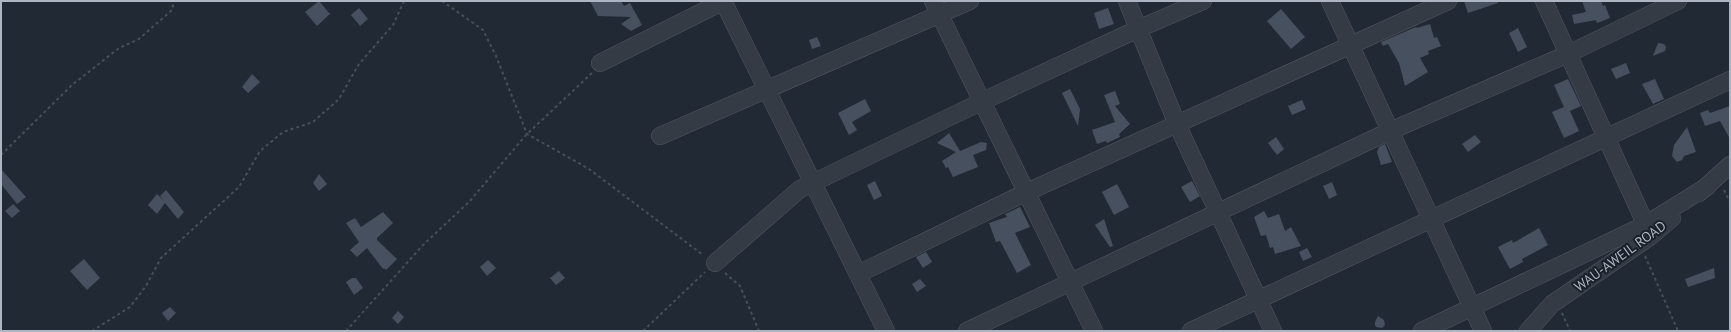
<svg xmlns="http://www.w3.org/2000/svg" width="1731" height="332" viewBox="0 0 1731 332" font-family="'PT Sans',sans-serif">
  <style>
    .building { fill: #47505e }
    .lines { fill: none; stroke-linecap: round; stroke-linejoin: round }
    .minor-casing { stroke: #515863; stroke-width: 18 }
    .path { stroke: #425255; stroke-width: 2; stroke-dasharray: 3 3; stroke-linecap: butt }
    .minor { stroke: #343b45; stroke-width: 17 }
    .labels { text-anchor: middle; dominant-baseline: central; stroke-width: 4; stroke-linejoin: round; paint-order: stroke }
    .street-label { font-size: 14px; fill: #aeb5c2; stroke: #1a2029 }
  </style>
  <rect width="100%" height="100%" fill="#212934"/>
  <g class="building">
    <polygon points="319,1 330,14 317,26 305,12"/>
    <polygon points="590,1 621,1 624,6 630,3 642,25 631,31 621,24 631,17 598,16"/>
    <polygon points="1464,1 1497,1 1498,3 1468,13"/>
    <polygon points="1582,1 1601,1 1603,6 1605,5 1610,18 1597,23 1596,20 1574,24 1572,15 1586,12"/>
    <polygon points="359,8 368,19 360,26 351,15"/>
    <polygon points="1108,8 1114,24 1099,29 1094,13"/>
    <polygon points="1281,9 1305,37 1291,49 1267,21"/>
    <polygon points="1430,24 1434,38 1437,37 1441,46 1428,51 1429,54 1420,58 1428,72 1405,86 1399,63 1388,44 1383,46 1381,42 1416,27 1417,28"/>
    <polygon points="1518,28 1527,47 1518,52 1509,33"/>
    <polygon points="817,37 821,46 812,49 809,40"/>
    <polygon points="1658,43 1664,44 1666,47 1665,51 1653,56"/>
    <polygon points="1626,63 1630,73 1616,79 1611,69"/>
    <polygon points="252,74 260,82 248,93 242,87"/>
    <polygon points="1568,79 1581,106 1570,111 1579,131 1564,138 1552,112 1564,107 1554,85"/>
    <polygon points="1655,79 1664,99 1653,104 1642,84"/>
    <polygon points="1070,89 1080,109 1078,126 1062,93"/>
    <polygon points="1115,91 1120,104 1115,106 1130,124 1119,134 1120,137 1107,143 1106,141 1097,144 1092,130 1115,122 1104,95"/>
    <polygon points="865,99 871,111 852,122 857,130 849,135 838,113"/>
    <polygon points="1302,100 1306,109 1292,115 1288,106"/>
    <polygon points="1730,106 1730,139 1720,121 1705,126 1700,113 1708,110 1710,113"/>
    <polygon points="1687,127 1696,152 1684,156 1682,160 1677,162 1672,156 1674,145"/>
    <polygon points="949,133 960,151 981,142 987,143 986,150 973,155 978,167 953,177 948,167 946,168 942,161 956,152 937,143"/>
    <polygon points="1475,135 1481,142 1468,152 1462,144"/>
    <polygon points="1276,137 1284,149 1277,155 1268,143"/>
    <polygon points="1385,144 1392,162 1381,165 1377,152 1379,147"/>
    <polygon points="1,169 26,197 17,204 1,184"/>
    <polygon points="319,174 327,184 319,191 313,183"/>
    <polygon points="875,181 882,196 874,200 867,185"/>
    <polygon points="1192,181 1200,196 1190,202 1181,187"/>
    <polygon points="1332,182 1337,195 1329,199 1323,186"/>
    <polygon points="1117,184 1129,207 1114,215 1102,192"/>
    <polygon points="166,190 184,212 178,219 165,203 157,214 148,205 157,194 165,202 160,196"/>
    <polygon points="13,204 20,211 12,218 5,211"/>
    <polygon points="1020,207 1030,227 1015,233 1031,265 1017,273 1000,241 996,242 989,223 1007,217 1005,214"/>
    <polygon points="1264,211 1268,218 1279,214 1285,231 1291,227 1301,246 1275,254 1273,247 1270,248 1266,235 1261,236 1254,217"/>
    <polygon points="383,212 393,223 377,238 377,240 397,259 386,270 384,268 383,269 367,248 357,257 350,250 359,242 346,223 355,218 361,227"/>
    <polygon points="1104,219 1113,246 1110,247 1095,225"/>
    <polygon points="1539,228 1548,245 1522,259 1523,262 1510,269 1498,247 1512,240 1513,243"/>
    <polygon points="1307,248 1312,257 1303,261 1299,252"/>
    <polygon points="926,252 932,262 923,268 916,257"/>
    <polygon points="84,259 100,278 87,290 70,271"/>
    <polygon points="488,260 496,268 487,276 480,267"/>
    <polygon points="1714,268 1715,278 1688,287 1685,279"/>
    <polygon points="559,271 565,278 556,285 550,278"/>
    <polygon points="352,278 356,278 363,288 354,295 346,282"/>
    <polygon points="920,279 926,286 917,292 912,284"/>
    <polygon points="170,307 176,313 168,321 162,313"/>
    <polygon points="398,311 404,317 398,324 392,318"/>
    <polygon points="1378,316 1384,320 1385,325 1382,328 1376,327 1375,325 1375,322"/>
  </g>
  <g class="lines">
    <g class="minor-casing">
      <g id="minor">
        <polyline points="723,1 886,331"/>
        <polyline points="933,1 1094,331"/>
        <polyline points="1127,1 1177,124 1273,331"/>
        <polyline points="1330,1 1483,331"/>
        <polyline points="1544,1 1650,234"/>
        <polyline points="600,63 724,1"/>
        <polyline points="660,136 970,1"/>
        <polyline points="1699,193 1730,165"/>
        <polyline points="715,263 800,189 983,101 1138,29 1203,1"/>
        <polyline points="858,274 1027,192 1448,1"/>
        <polyline points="967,331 1390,131 1568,54 1678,1"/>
        <polyline points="1191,331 1730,80"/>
        <polyline points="1422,331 1645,225 1708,186"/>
        <polyline points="1528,331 1552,304 1651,236 1672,218"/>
      </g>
    </g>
    <g class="path">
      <polyline points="442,1 483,30 496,56 527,134 589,169 703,255"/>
      <polyline points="1,155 72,85 119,48 139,39 172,10 174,1"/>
      <polyline points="1724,190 1730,202"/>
      <polyline points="1645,256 1678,331"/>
      <polyline points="725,273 740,286 759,331"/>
      <polyline points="1562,313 1570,331"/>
      <polyline points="92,331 130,307 146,286 161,258 239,187 260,151 283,132 313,122 339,99 359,64 393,25 404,1"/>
      <polyline points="346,331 423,245 469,202 527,134 592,73"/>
      <polyline points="643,331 705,272"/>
    </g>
    <use href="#minor" class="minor"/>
  </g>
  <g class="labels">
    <g class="street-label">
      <text transform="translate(1620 256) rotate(-36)">WAU-AWEIL ROAD</text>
    </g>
  </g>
  <rect width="1731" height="332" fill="none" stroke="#aeb5c2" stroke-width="4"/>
</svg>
